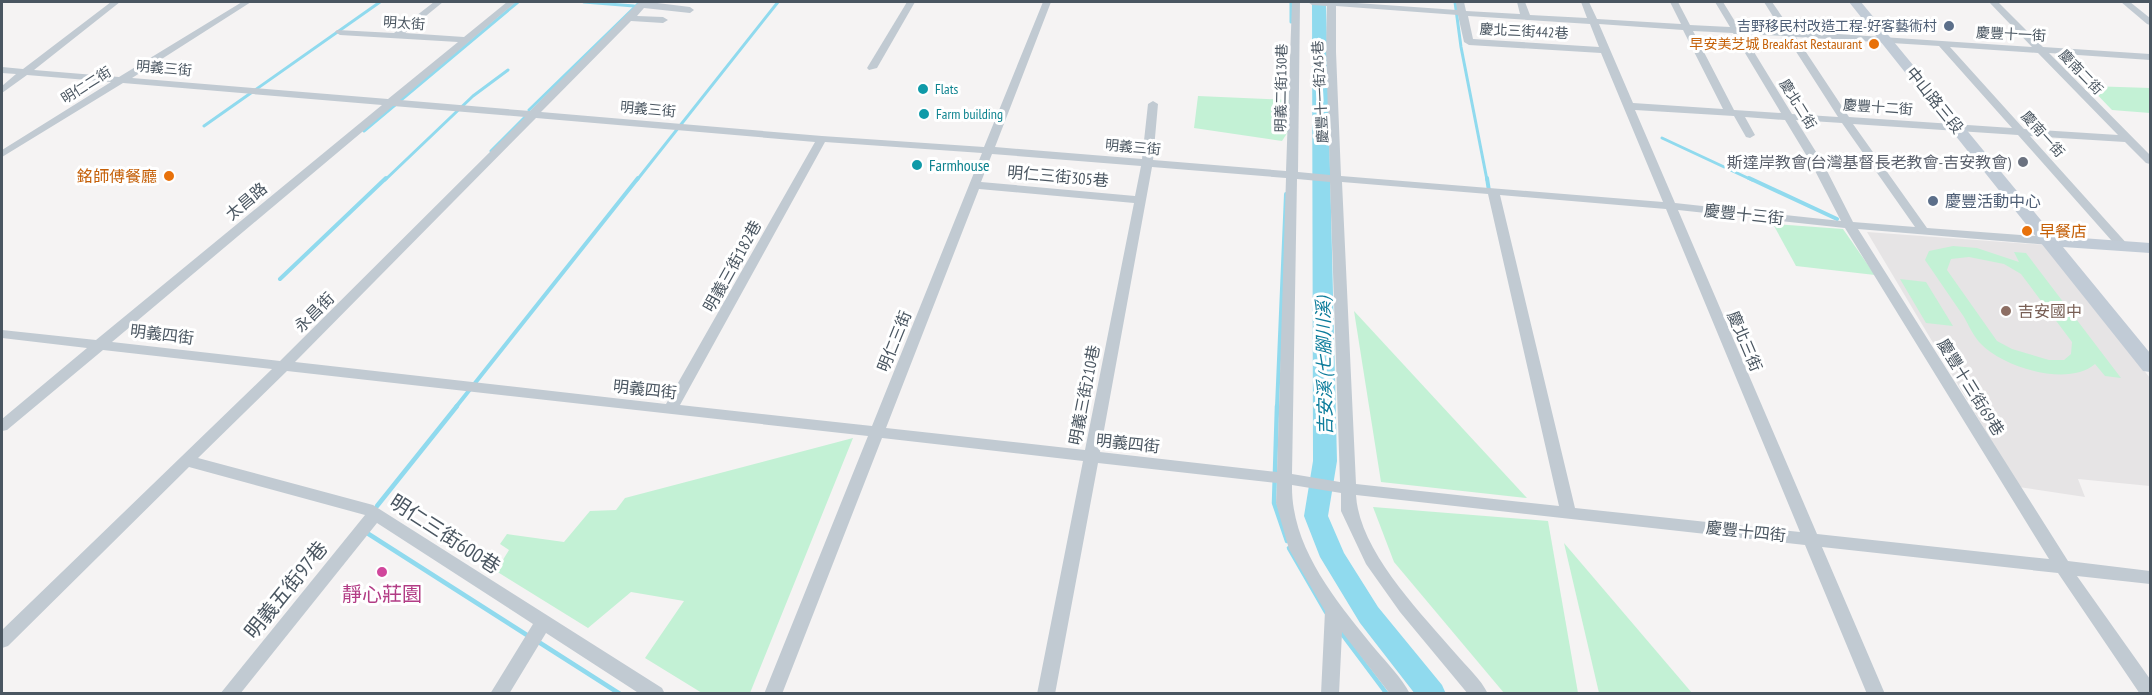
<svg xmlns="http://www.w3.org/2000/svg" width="2152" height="695" viewBox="0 0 2152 695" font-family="'PT Sans Narrow','Noto Sans TC',sans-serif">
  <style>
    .education { fill: #e6e4e5 }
    .green { fill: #c3f1d5; fill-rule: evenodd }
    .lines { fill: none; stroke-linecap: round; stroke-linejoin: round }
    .stream-far2 { stroke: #90daee; stroke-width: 3 }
    .stream-far1 { stroke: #90daee; stroke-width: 4 }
    .stream { stroke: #90daee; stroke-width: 4.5 }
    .river { fill: #90daee; fill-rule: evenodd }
    .street { fill: #c1cad2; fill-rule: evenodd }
    .secondary { fill: #c1cbd6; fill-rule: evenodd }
    .service-dot { fill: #5c6f8a; stroke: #fff; stroke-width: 2 }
    .food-dot { fill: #e8710a; stroke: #fff; stroke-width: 2 }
    .culture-dot { fill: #0f9aa8; stroke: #fff; stroke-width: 2 }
    .worship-dot { fill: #6b7280; stroke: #fff; stroke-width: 2 }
    .education-dot { fill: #8d6e63; stroke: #fff; stroke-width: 2 }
    .hotel-dot { fill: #d1479c; stroke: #fff; stroke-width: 2 }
    .labels { text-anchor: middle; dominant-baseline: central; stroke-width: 6; stroke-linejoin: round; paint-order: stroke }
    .far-street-label { font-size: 14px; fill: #4a5661; stroke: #fff }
    .far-service-label { font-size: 14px; fill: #4e5e75; stroke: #fff; text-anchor: end }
    .far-food-label { font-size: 14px; fill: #c56008; stroke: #fff; text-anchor: end }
    .far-culture-label { font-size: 14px; fill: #0d838f; stroke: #fff; text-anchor: start }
    .street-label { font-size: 16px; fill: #4a5661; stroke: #fff }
    .worship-label { font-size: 16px; fill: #5b616d; stroke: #fff; text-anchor: end }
    .culture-label { font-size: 16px; fill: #0d838f; stroke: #fff; text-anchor: start }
    .food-label { font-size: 16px; fill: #c56008; stroke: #fff; text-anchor: end }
    .service-label { font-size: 16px; fill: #4e5e75; stroke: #fff; text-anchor: start }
    .education-label { font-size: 16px; fill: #785e54; stroke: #fff; text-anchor: start }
    .water-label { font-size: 18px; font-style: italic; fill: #0c7c9b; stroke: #fff }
    .near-street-label { font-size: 20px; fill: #4a5661; stroke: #fff }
    .near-hotel-label { font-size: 20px; fill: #b23c85; stroke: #fff }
  </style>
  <rect width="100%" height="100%" fill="#f5f3f3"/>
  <polygon class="education" points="1867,232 2046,245 2150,378 2150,486 2078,479 2085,497 2019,487"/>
  <g class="green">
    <polygon points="2089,86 2150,88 2150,113 2112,110"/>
    <polygon points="1198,96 1292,100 1293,124 1282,141 1194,128"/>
    <polygon points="1773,224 1843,229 1875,275 1796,266"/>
    <path d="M1953 246 1977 248 2019 262 2014 252 2026 253 2121 378 2105 376 2095 364C2069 387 2004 368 1981 344 1974 337 1969 326 1964 317 1951 298 1938 279 1925 260L1929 251ZM1969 257 2004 264 2021 274 2072 342 2071 354 2064 360H2049L2012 349 1997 341 1947 270 1951 259Z"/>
    <polygon points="1900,279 1926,282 1953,326 1926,323"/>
    <polygon points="1354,311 1527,498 1381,482"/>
    <polygon points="853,438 750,693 702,693 645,658 684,601 631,592 588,628 496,571 509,550 500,544 507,534 564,542 590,511 616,510 625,498"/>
    <polygon points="1373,507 1548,521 1578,693 1504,693 1394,562"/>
    <polygon points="1564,543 1692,693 1599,693"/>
  </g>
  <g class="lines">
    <g class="stream-far2">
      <polyline points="584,2 634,6"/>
      <polyline points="1291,2 1291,22"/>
      <polyline points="1455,2 1461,47 1487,180"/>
      <polyline points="529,110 640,2"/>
      <polyline points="204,126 380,2"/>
      <polyline points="364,131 518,2"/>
      <polyline points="1662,138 1752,180"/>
      <polyline points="491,151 525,117"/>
      <polyline points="385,180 473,96 508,70"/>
      <polyline points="637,180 778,2"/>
    </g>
    <g class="stream-far1">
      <polyline points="1487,178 1489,191"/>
      <polyline points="1749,178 1837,219"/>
      <polyline points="280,279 386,178"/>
      <polyline points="456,407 638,178"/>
      <polyline points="1277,407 1286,194"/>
    </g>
    <g class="stream">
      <polyline points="1277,406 1274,503 1287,541"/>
      <polyline points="377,506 457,406"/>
      <polyline points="367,533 530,637"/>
      <polyline points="1289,548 1326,612"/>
      <polyline points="1339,630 1387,694"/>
      <polyline points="537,641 620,694"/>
    </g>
    <polygon class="river" points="1312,2 1326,2 1337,461 1328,516 1344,553 1378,607 1442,685 1446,694 1415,694 1360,623 1320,557 1304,516 1313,461"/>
    <g class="street">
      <path d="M111 2H120L34 70 119 77 242 2H251L132 78 388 99 458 42 340 35 335 32 337 30 394 33 434 2H443L405 33 464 37 507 2H516L400 100 530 111 638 3 649 2 690 7 694 10 690 13 644 8 637 16 663 17 668 20 663 23 631 21 541 112 822 136 984 147 1043 2H1051L995 147 1142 159 1148 104 1153 101 1158 104 1153 160 1286 171 1292 2H1300L1298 172 1330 175 1326 52 1327 6 1312 5 1308 2H1342L1457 10 1456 2H1464L1466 11 1520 14 1517 2H1525L1530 15 1587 18 1581 2H1589L1597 19 1681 24 1670 2H1678L1690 25 1730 27 1715 2H1723L1739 28 1782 31 1764 2H1772L1792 31 2032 47 1989 2H1998L2043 47 2150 54V60L2049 53 2150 155V164L2146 163 2125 142 2030 136 2129 246 2127 249H2119L2018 135 1853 124 1927 228 2049 237 2055 241 2049 245 1858 229 2068 561 2150 571V584L2077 576 2150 679V694H2140L2058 573 1822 547 1885 694H1867L1805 545 1356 495C1359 551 1421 613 1456 654 1466 666 1481 679 1488 694H1468L1400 612 1366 564 1341 511V493L1292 485C1291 549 1338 603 1376 650 1387 663 1402 678 1410 694H1390L1342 632 1339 694H1321L1325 611 1289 549 1276 503 1277 483 1098 463 1055 694H1037L1083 461 882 438 782 694H764L868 436 287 371 198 458 373 505 662 688 665 694H640L546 633 509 694H490L533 624 377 523 240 694H220L365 515 189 467 8 646 2 648V630L272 369 103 350 7 430 2 431V419L87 348 2 338V330L96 340 382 105 123 83 2 157V150L111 82 27 75 2 93V86L16 74 2 73V67L23 69ZM1336 6 1458 15 1464 42 1469 45 1601 53 1663 202 1341 176 1336 52ZM1468 16 1590 24 1599 47 1473 39ZM1599 24 1683 30 1723 109 1633 103ZM1693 31 1733 33 1781 113 1734 110ZM1743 34 1786 36 1838 117 1792 114ZM1796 37 1939 46 2012 128 1849 117ZM1950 47 2038 53 2118 135 2024 129ZM393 106 525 117 280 361 112 342ZM1635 110 1734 116 1746 137 1750 138 1755 135 1745 117 1785 120 1811 163 1841 221 1675 203ZM536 118 815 142 666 404 295 362ZM1796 120 1842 123 1915 227 1853 222 1823 163ZM825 142 982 153 872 426 680 405ZM992 154 1141 166 1135 196 981 182ZM1152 167 1286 178 1277 472 1100 452ZM1297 179 1330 182 1340 482 1292 474ZM1342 182 1488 194 1559 506 1356 484ZM979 189 1134 203 1085 450 886 428ZM1500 195 1666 209 1800 532 1575 508ZM1678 210 1845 228 2049 559 1817 534Z"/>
      <polygon points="907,2 915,2 877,68 869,70 867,68"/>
      <polygon points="2121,2 2130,2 2150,18 2150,25 2147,24"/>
    </g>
    <polygon class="secondary" points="1849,2 1861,2 2054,236 2150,243 2150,253 2063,247 2150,353 2150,372 2143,371"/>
  </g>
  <g class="service-dot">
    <circle cx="1949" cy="26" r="6"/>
    <circle cx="1933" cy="201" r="6"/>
  </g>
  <g class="food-dot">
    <circle cx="1874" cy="44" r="6"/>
    <circle cx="169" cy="176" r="6"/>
    <circle cx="2027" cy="231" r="6"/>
  </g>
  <g class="culture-dot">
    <circle cx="923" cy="89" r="6"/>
    <circle cx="924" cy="114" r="6"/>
    <circle cx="917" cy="165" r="6"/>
  </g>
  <circle class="worship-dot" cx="2023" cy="162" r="6"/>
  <circle class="education-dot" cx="2006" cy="311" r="6"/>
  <circle class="hotel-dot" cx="382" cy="572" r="6"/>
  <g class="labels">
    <g class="far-street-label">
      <text transform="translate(404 23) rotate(4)">明太街</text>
      <text transform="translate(1524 31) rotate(3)">慶北三街442巷</text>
      <text transform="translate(2011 34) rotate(3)">慶豐十一街</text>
      <text transform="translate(164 68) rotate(5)">明義三街</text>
      <text transform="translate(2081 72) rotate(46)">慶南二街</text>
      <text transform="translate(86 85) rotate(-32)">明仁二街</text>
      <text transform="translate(1281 88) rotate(-89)">明義二街130巷</text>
      <text transform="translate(1320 92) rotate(-93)">慶豐十一街245巷</text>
      <text transform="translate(1798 104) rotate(58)">慶北二街</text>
      <text transform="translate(1878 107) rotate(4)">慶豐十二街</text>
      <text transform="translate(648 109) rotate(5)">明義三街</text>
      <text transform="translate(2043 134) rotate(48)">慶南一街</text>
      <text transform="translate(1133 147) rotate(5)">明義三街</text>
    </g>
    <g class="far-service-label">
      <text x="1937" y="26">吉野移民村改造工程-好客藝術村</text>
    </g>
    <g class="far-food-label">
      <text x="1862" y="44">早安美芝城 Breakfast Restaurant</text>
    </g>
    <g class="far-culture-label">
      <text x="935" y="89">Flats</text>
      <text x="936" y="114">Farm building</text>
    </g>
    <g class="street-label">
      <text transform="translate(1935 100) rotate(51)">中山路三段</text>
      <text transform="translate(1058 176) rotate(5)">明仁三街305巷</text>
      <text transform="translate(246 201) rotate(-40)">太昌路</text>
      <text transform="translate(1744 214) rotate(6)">慶豐十三街</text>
      <text transform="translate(732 266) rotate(-61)">明義三街182巷</text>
      <text transform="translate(314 312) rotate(-45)">永昌街</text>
      <text transform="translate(162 334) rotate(7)">明義四街</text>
      <text transform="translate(894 341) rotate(-68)">明仁三街</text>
      <text transform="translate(1745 341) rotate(67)">慶北三街</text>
      <text transform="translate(1971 387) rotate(58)">慶豐十三街69巷</text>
      <text transform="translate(645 389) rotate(6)">明義四街</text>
      <text transform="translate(1084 395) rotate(-79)">明義三街210巷</text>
      <text transform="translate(1128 443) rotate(6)">明義四街</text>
      <text transform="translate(1746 531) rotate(6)">慶豐十四街</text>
    </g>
    <g class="worship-label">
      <text x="2011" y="162">斯達岸教會(台灣基督長老教會-吉安教會)</text>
    </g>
    <g class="culture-label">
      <text x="929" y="165">Farmhouse</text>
    </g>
    <g class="food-label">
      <text x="157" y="176">銘師傅餐廳</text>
      <text x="2039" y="231" text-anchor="start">早餐店</text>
    </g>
    <g class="service-label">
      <text x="1945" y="201">慶豐活動中心</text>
    </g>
    <g class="education-label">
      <text x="2018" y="311">吉安國中</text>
    </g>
    <g class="water-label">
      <text transform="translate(1324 366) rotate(-91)">吉安溪 (七腳川溪)</text>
    </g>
    <g class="near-street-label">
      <text transform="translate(445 534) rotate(33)">明仁三街600巷</text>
      <text transform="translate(286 590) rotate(-51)">明義五街97巷</text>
    </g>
    <g class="near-hotel-label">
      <text x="382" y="594">靜心莊園</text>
    </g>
  </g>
  <rect width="2152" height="695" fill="none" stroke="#4a5661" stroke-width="6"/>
</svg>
